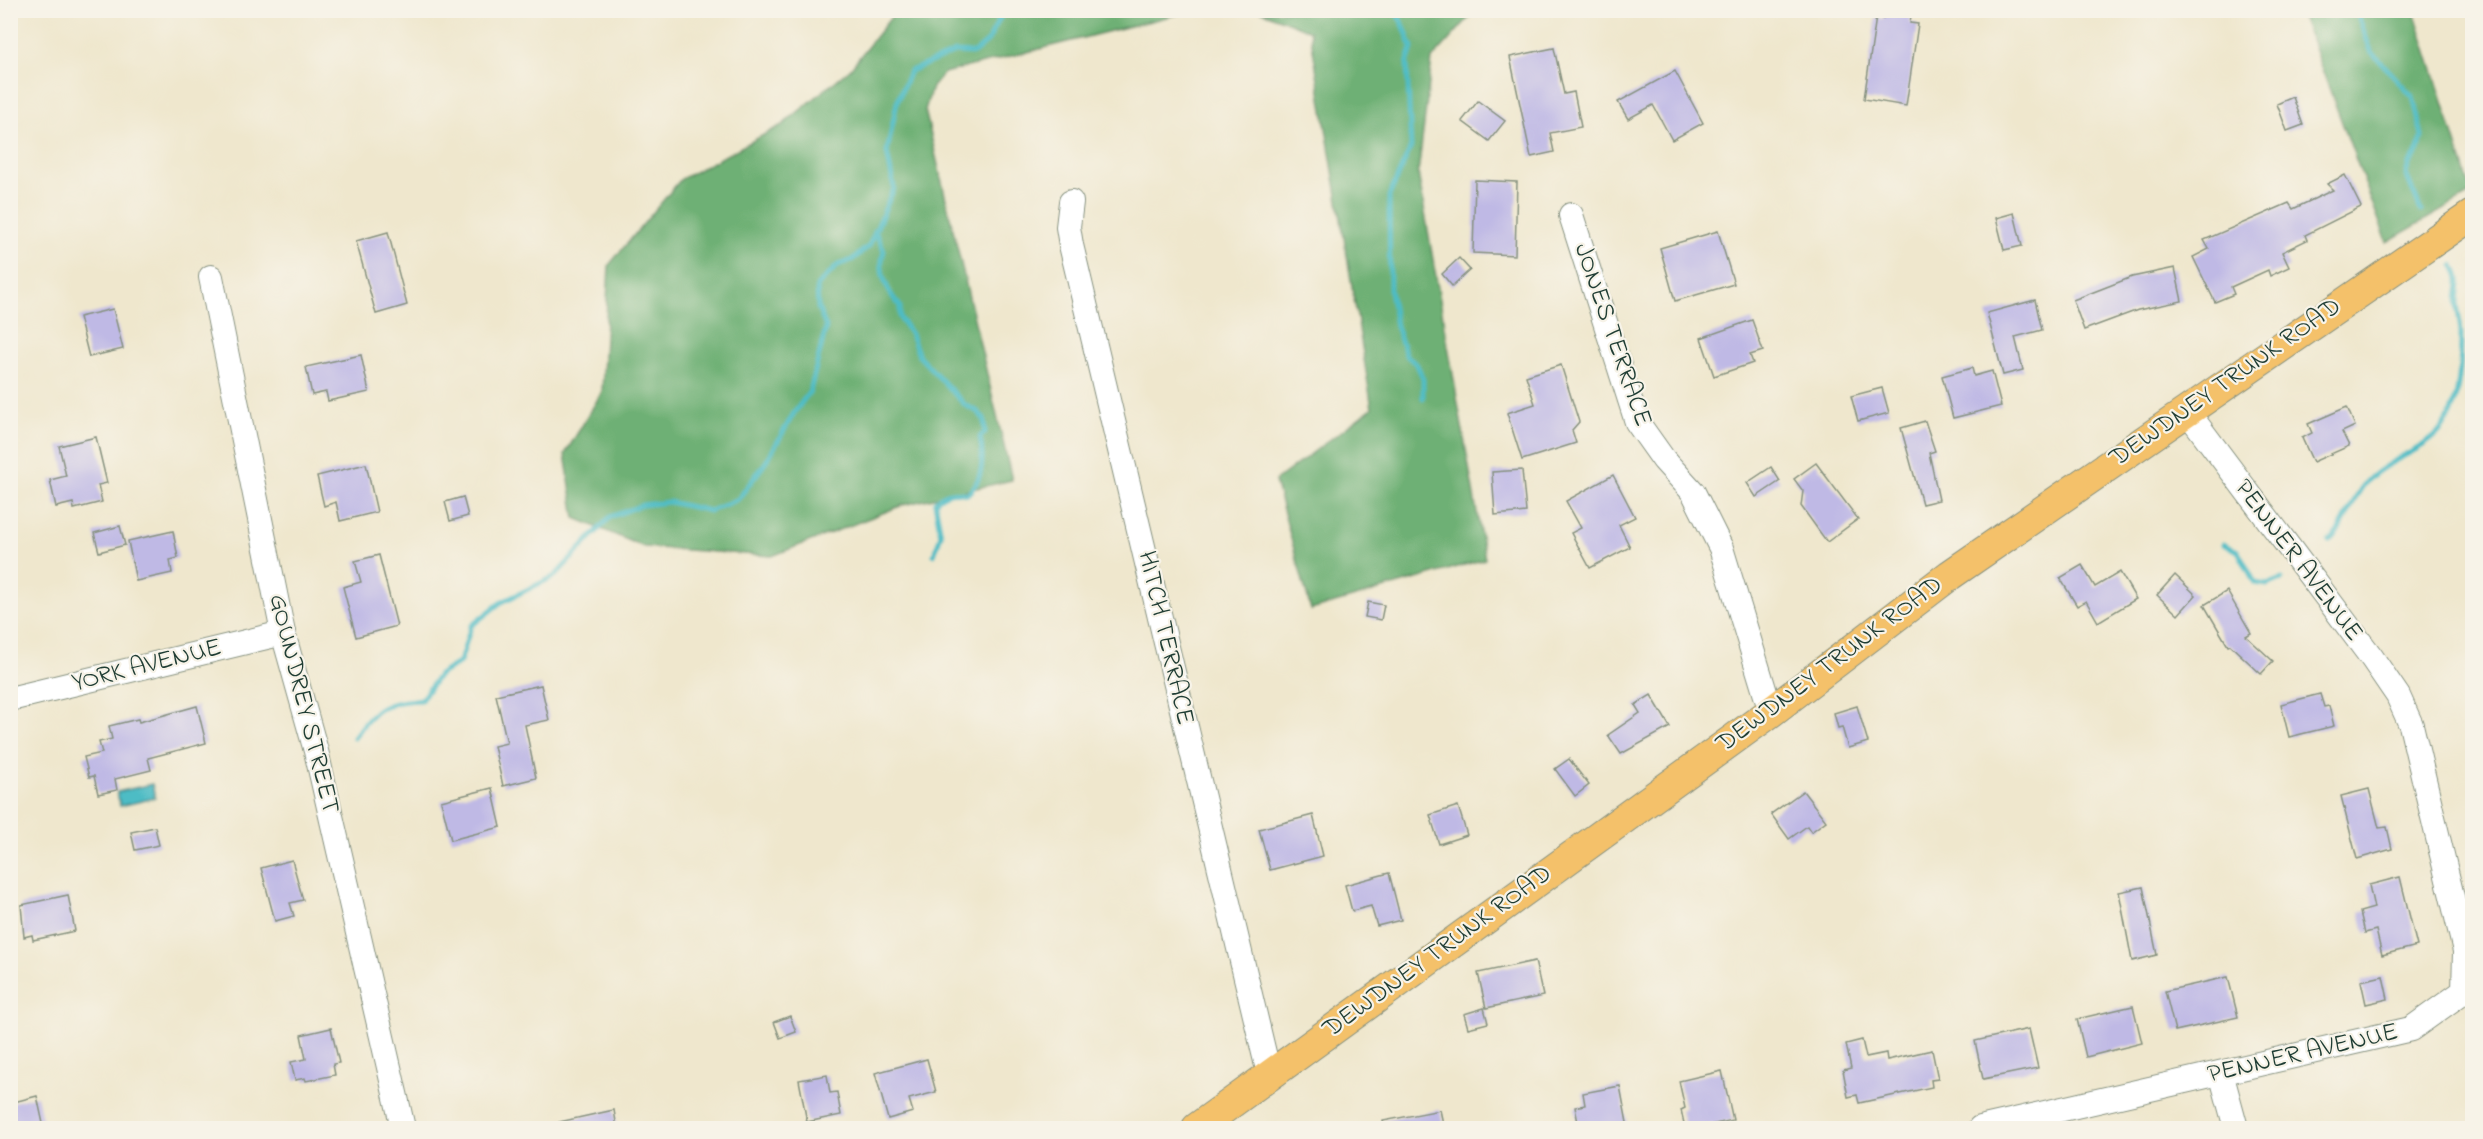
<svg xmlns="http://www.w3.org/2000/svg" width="2483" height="1139" viewBox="0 0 2483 1139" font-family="'Indie Flower',sans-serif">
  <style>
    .forest { fill: #6eb074; stroke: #467654; stroke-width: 1.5 }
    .water { fill: #4dbcc5; stroke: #367c7c; stroke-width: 1.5 }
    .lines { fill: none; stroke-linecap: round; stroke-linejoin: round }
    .stream { stroke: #4dbcc5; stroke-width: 5 }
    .building { fill: #bfb9e5 }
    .minor-casing { stroke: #879280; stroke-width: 26 }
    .major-casing { stroke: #879280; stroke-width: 32 }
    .minor { stroke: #fff; stroke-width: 24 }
    .major { stroke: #f4c16b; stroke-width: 30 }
    .labels { text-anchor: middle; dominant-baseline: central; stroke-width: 4.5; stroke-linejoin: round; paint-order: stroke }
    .street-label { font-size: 26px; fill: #1f3d34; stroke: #f7f3e8 }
  </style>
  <rect width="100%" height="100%" fill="#f7f3e8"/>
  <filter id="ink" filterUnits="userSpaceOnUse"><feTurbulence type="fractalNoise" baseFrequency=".0167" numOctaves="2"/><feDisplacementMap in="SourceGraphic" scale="12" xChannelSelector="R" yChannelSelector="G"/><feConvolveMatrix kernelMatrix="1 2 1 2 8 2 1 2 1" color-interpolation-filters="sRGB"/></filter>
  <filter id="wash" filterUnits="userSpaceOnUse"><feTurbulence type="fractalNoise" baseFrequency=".008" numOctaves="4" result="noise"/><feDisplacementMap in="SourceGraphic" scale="24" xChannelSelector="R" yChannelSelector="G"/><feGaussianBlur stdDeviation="1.35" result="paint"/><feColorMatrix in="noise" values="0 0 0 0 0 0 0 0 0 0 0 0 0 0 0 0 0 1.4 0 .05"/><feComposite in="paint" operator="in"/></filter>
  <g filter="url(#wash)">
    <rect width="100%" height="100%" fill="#efe7cd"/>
    <g class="forest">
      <polygon points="896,11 1190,11 944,73 932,87 925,110 1012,480 903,505 772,556 644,547 575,518 565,454 602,392 609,265 681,179 782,125 850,69"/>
      <polygon points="1260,11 1475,11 1432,59 1418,173 1485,559 1311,610 1275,481 1372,408 1310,31"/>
      <polygon points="2300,11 2414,11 2472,193 2387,242"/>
    </g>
    <polygon class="water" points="152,784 155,798 120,806 117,792"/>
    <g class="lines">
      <g class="stream">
        <polyline points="1394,10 1403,24 1412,48 1407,64 1411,147 1389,196 1390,290 1396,326 1406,355 1417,365 1423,378 1423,398"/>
        <polyline points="2356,10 2371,51 2413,97 2422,136 2419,150 2409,164 2406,174 2421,211"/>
        <path d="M875 231 884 251C877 270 887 292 900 306V318L911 334 919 356 965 405 978 412 984 419 985 432 980 437C984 458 984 480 967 494 954 490 944 492 935 502L941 535 934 555"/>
        <path d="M2329 541C2348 525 2351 495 2371 477 2389 460 2414 454 2433 438 2460 416 2461 367 2461 335 2461 325 2458 314 2457 303 2457 285 2464 282 2453 265"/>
        <polyline points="2223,544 2238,551 2255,583 2267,585 2282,579"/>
        <path d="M354 738C374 708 385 701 421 700L439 675 460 662 471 626 500 603 555 576 610 517 642 505 669 502 710 511 738 499 766 462 794 413 810 391 826 327 818 308 817 286 838 265 852 260 869 246 894 188 887 152 897 102 910 71 955 52 974 53 988 41 1004 10"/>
      </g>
    </g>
    <g id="blocks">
      <g class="building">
        <polygon points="1885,10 1912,10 1910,23 1918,24 1906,106 1864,99 1876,17 1883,19"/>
        <polygon points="1554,48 1564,94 1574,92 1581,127 1550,133 1554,152 1531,157 1510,57"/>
        <polygon points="1675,71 1703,123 1672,140 1653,105 1628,119 1618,102"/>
        <polygon points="2293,97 2303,125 2287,131 2277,104"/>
        <polygon points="1478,101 1505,121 1489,141 1462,121"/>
        <polygon points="2345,175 2361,207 2305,235 2307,240 2282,252 2289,267 2270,276 2268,270 2231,287 2234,294 2215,302 2193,257 2209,249 2204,240 2289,203 2293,209 2333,190 2327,184"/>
        <polygon points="1475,180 1517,182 1515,255 1473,253"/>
        <polygon points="2014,213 2022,246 2004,250 1996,218"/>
        <polygon points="1718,231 1734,284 1675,301 1660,248"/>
        <polygon points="388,232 407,305 376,314 356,241"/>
        <polygon points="1459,258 1470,270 1452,286 1442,274"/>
        <polygon points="2175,268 2182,301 2138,310 2084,330 2073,300 2132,277"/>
        <polygon points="2035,300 2042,330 2015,337 2023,370 2003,375 1987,313"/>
        <polygon points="113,309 123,349 89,357 79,317"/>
        <polygon points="1752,320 1763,351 1750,355 1753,363 1714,376 1701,338"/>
        <polygon points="361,355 369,392 328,401 326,392 312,395 306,367"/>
        <polygon points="1561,365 1579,422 1572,430 1576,443 1522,460 1507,413 1535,404 1526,376"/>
        <polygon points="1972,368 1974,376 1992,371 2001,406 1953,418 1942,376"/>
        <polygon points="1882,388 1889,413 1858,421 1851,396"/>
        <polygon points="2347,407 2355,426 2342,432 2349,446 2313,462 2302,438 2312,433 2308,424"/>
        <polygon points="1925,421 1935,451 1929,453 1939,500 1922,504 1901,428"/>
        <polygon points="96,437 107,483 98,485 102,502 74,509 73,503 56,507 50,480 66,476 59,446"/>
        <polygon points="1816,463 1858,519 1827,542 1801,506 1803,491 1794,479"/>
        <polygon points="366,464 377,512 340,521 336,502 324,506 317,476"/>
        <polygon points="1771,467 1780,481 1756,497 1747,483"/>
        <polygon points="1522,470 1526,512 1495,515 1492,472"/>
        <polygon points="1613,475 1635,517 1619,525 1630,547 1590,568 1571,533 1581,528 1566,501"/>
        <polygon points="463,497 468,516 450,521 445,502"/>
        <polygon points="120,526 125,545 99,552 94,533"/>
        <polygon points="173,531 178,558 170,560 172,573 136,581 128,541"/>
        <polygon points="379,555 397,626 356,637 343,587 361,582 355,561"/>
        <polygon points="2082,565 2095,587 2120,572 2136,599 2098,622 2086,601 2077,606 2060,578"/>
        <polygon points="2175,575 2196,595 2178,615 2157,595"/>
        <polygon points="2227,591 2251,633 2246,636 2273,661 2261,674 2230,645 2228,646 2204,605"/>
        <polygon points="1368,602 1384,605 1381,620 1365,617"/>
        <polygon points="541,685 549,720 525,725 536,778 503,786 494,746 507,743 496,695"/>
        <polygon points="2320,694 2324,707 2329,706 2334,726 2289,737 2281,704"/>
        <polygon points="1651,695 1670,727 1621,754 1608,735 1640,713 1635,705"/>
        <polygon points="197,706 206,743 148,758 151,770 115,779 117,790 98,794 94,776 89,777 84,757 102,753 99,742 112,739 109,726 138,719 139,722"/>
        <polygon points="1857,706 1868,742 1848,748 1842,727 1838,728 1834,713"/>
        <polygon points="1569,759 1589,785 1575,796 1555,769"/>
        <polygon points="492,788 501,827 451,840 441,801"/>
        <polygon points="2369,789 2379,828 2387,827 2392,849 2357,859 2341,796"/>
        <polygon points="1803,791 1826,821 1811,832 1807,826 1789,839 1771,814"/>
        <polygon points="1458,806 1467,835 1439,844 1430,815"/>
        <polygon points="1313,815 1323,856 1270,870 1259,829"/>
        <polygon points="155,827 159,845 135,850 131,832"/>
        <polygon points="292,860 303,900 290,903 294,916 275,921 261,868"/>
        <polygon points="1389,873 1401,920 1377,926 1371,906 1352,911 1345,885"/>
        <polygon points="2400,877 2417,946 2382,955 2376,930 2365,933 2360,912 2374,908 2369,885"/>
        <polygon points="2143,887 2157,955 2132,961 2119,892"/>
        <polygon points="68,895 75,931 33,940 32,935 24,937 21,905"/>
        <polygon points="1535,961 1543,996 1486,1008 1478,973"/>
        <polygon points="2383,976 2388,999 2366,1004 2361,981"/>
        <polygon points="2228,977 2238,1017 2175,1031 2165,991"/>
        <polygon points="2133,1006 2142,1043 2086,1057 2077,1019"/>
        <polygon points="1484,1008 1488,1023 1468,1028 1464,1014"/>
        <polygon points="790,1016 796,1032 780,1038 774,1022"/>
        <polygon points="331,1028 339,1063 333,1064 335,1075 306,1081 305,1078 295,1080 291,1062 306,1059 301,1035"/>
        <polygon points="2029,1029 2038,1068 1983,1079 1975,1041"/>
        <polygon points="1862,1040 1866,1057 1886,1053 1887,1060 1932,1050 1938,1079 1931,1080 1932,1087 1859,1103 1857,1095 1848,1097 1843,1070 1851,1068 1846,1044"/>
        <polygon points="927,1059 936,1092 909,1099 913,1112 888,1119 875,1073"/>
        <polygon points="1722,1071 1733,1120 1697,1128 1685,1128 1681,1110 1685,1108 1679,1081"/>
        <polygon points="827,1075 830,1093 837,1092 841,1115 807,1122 799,1080"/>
        <polygon points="1620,1086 1628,1128 1579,1128 1575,1107 1585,1105 1583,1093"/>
        <polygon points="37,1096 44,1128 10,1128 10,1103"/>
        <polygon points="614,1110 617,1128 560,1128 559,1122"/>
        <polygon points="1440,1110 1444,1128 1384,1128 1383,1121"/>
      </g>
    </g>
  </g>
  <g filter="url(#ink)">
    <use href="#blocks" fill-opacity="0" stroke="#879280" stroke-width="1.5"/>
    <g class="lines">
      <g class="minor-casing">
        <g id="minor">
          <polyline points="1071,202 1068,227 1071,245 1269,1074"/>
          <polyline points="1571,215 1637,422 1664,460 1693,492 1721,548 1771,712"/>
          <polyline points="211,277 283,633 316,751 403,1128"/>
          <polyline points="10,699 283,633"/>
          <polyline points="2221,1073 2236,1128"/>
          <polyline points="1980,1128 2411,1029 2464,991 2465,951 2411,725 2398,696 2372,658 2186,410"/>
        </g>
      </g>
      <g class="major-casing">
        <polyline id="major" points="1197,1128 1771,712 1950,575 2472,215"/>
      </g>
      <use href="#minor" class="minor"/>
      <use href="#major" class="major"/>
    </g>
  </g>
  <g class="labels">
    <g class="street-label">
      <text transform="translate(1612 335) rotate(71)">JONES TERRACE</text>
      <text transform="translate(2226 383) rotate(-35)">DEWDNEY TRUNK ROAD</text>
      <text transform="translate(2298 561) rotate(53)">PENNER AVENUE</text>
      <text transform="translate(1165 638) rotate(77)">HITCH TERRACE</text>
      <text transform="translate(1830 665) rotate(-37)">DEWDNEY TRUNK ROAD</text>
      <text transform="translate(147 666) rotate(-14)">YORK AVENUE</text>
      <text transform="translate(303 704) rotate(76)">GOUNDREY STREET</text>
      <text transform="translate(1438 952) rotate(-36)">DEWDNEY TRUNK ROAD</text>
      <text transform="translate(2303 1054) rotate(-13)">PENNER AVENUE</text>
    </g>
  </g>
  <rect width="2483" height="1139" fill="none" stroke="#f7f3e8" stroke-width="36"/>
</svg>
